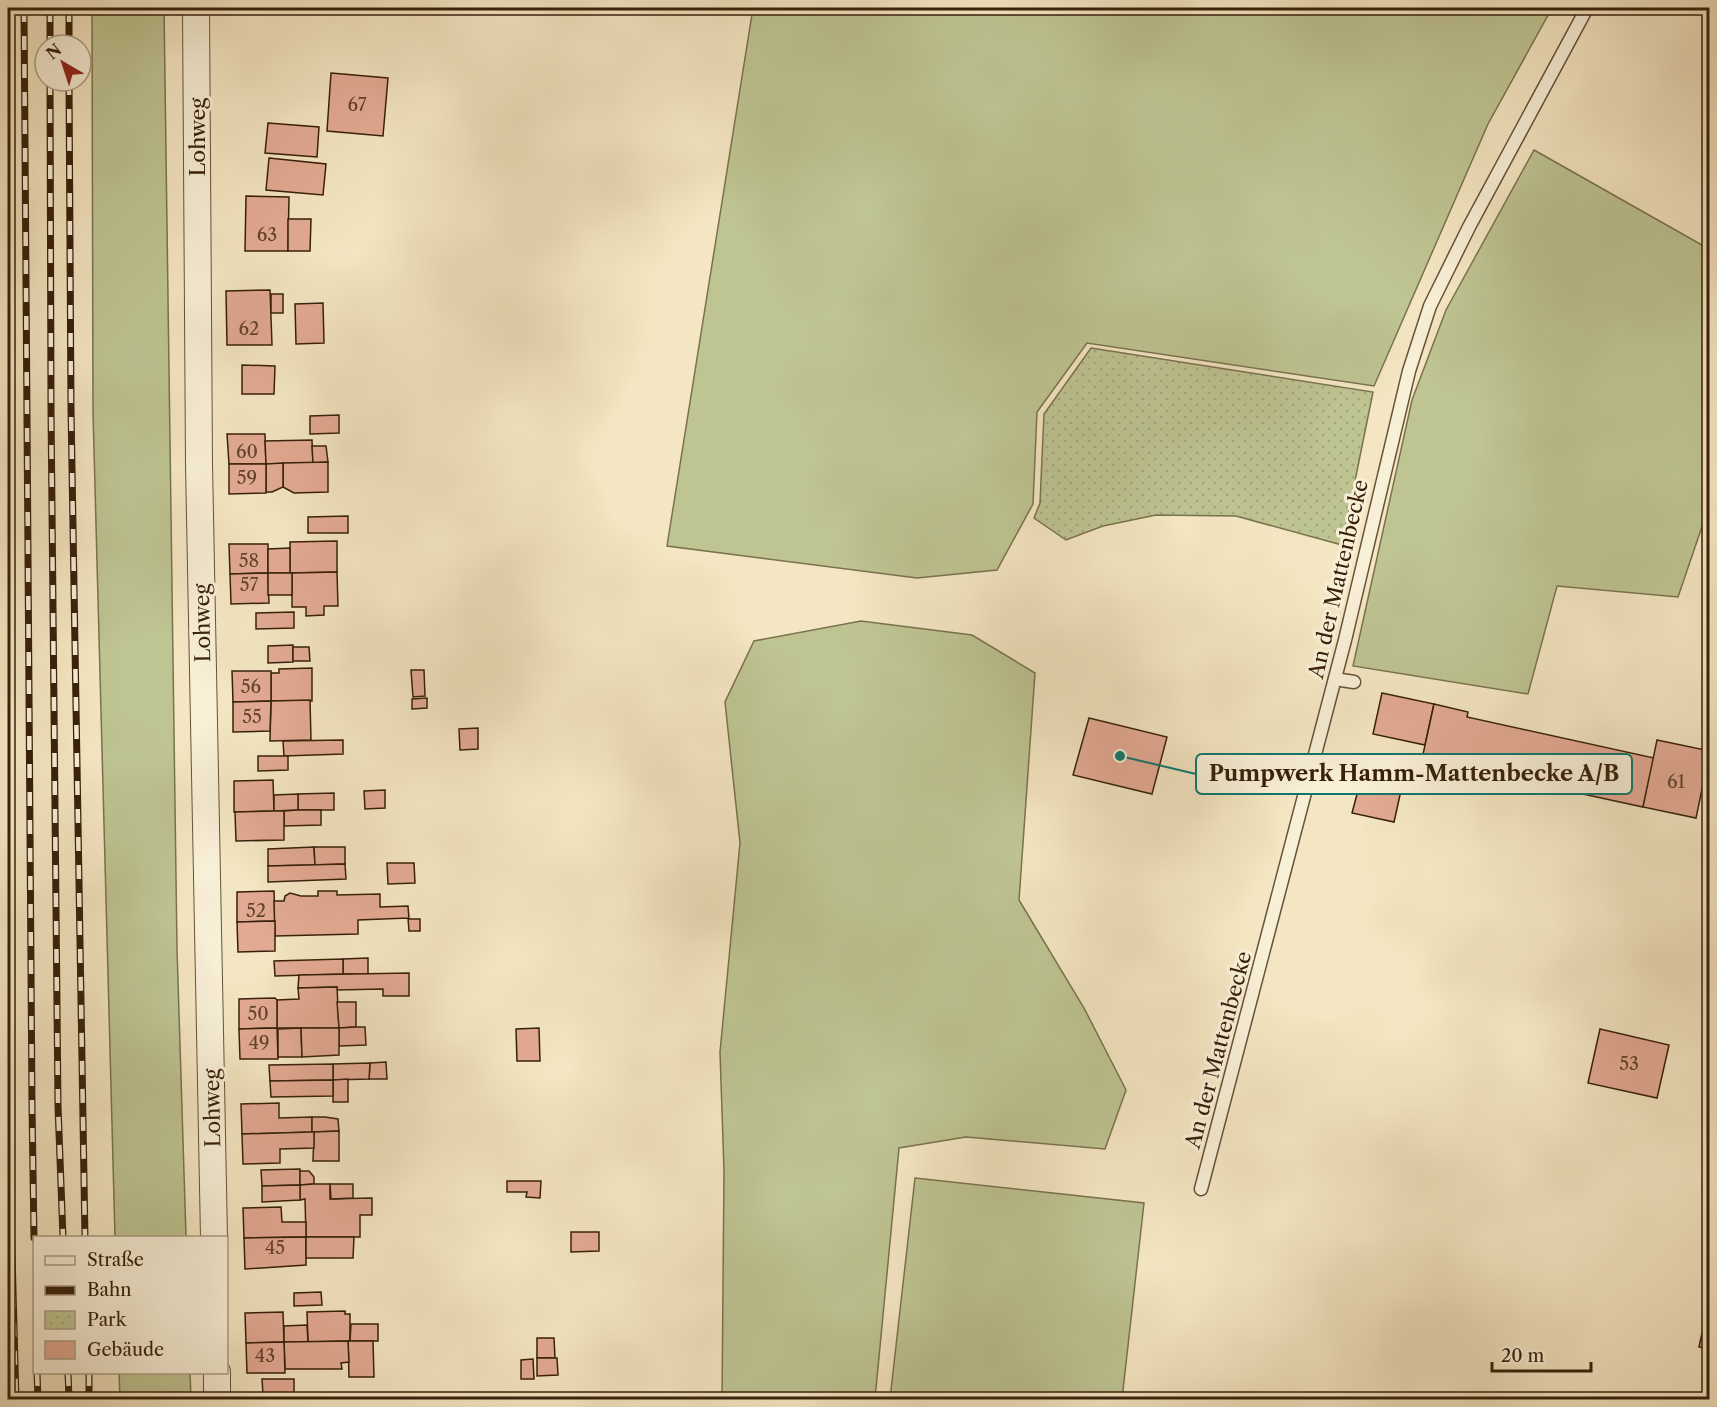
<svg xmlns="http://www.w3.org/2000/svg" width="1717" height="1407" viewBox="0 0 1717 1407" font-family="'Libre Caslon Text',serif">
  <style>
    .green { fill: #bec492; stroke: #7a724e; stroke-width: 1.5 }
    .park { fill: url(#park-dots); stroke: #7a724e; stroke-width: 1.5 }
    .building { fill: #e3aa93; stroke: #37200a; stroke-width: 1.5 }
    .lines { fill: none; stroke-linecap: round; stroke-linejoin: round }
    .service-casing { stroke: #665238; stroke-width: 15 }
    .minor-casing { stroke: #665238; stroke-width: 28 }
    .service { stroke: #f8efd7; stroke-width: 12 }
    .minor { stroke: #f8efd7; stroke-width: 26 }
    .rail-casing { stroke: #37200a; stroke-width: 7 }
    .rail { stroke: #f8efd7; stroke-width: 4.5; stroke-dasharray: 14; stroke-linecap: butt }
    .labels { text-anchor: middle; dominant-baseline: central; stroke-width: 6; stroke-linejoin: round; paint-order: stroke }
    .number-label { font-size: 18px; fill: #62422c }
    .street-label { font-size: 21px; fill: #37200a; stroke: #f8efd7 }
    .leader { fill: none; stroke: #0f766e; stroke-width: 2 }
    .callout-dot { fill: #0f766e; stroke: #f8efd7; stroke-width: 2 }
    .callout { fill: #f8efd7; stroke: #0f766e; stroke-width: 2 }
    .callout-label { font-size: 22px; text-anchor: middle; font-weight: bold; fill: #37200a }
  </style>
  <defs>
    <pattern id="park-dots" width="8" height="8" patternUnits="userSpaceOnUse" patternTransform="scale(1.5)"><rect width="8" height="8" fill="#bec492"/><path d="M2 2h.1M6 6h.1" fill="none" stroke="#a4a87d" stroke-width="1.8" stroke-linecap="round"/></pattern>
  </defs>
  <rect width="100%" height="100%" fill="#f4e6c2"/>
  <filter id="stains"><feTurbulence type="fractalNoise" baseFrequency=".00333" numOctaves="4"/><feColorMatrix values="0 0 0 0 .2 0 0 0 0 .09 0 0 0 0 .02 0 0 0 .5 -.17"/></filter>
  <radialGradient id="worn" r=".72"><stop offset=".6" stop-color="#630" stop-opacity="0"/><stop offset="1" stop-color="#630" stop-opacity=".3"/></radialGradient>
  <g class="green">
    <polygon points="92,8 164,8 177,949 186,1237 115,1237 93,412"/>
    <polygon points="753,8 1552,8 1488,124 1374,386 1087,343 1037,412 1033,504 997,570 917,578 667,546"/>
    <polygon points="1534,150 1709,249 1709,509 1708,509 1678,597 1557,586 1528,694 1353,666 1412,400 1446,310"/>
    <polygon points="861,621 972,635 1035,673 1019,900 1084,1008 1126,1090 1105,1149 966,1137 899,1148 875,1399 722,1399 724,1171 720,1052 740,843 725,702 754,641"/>
    <polygon points="915,1178 1144,1203 1122,1399 890,1399"/>
    <polygon points="119,1373 190,1373 191,1399 120,1399"/>
  </g>
  <polygon class="park" points="1091,348 1373,392 1342,545 1236,516 1156,515 1103,526 1066,540 1034,518 1040,503 1044,414"/>
  <g class="building">
    <polygon points="331,73 388,78 383,136 327,131"/>
    <polygon points="268,123 319,127 317,157 265,153"/>
    <polygon points="269,158 326,164 323,195 266,190"/>
    <polygon points="246,196 289,197 288,251 245,251"/>
    <polygon points="288,219 311,219 310,251 288,251"/>
    <polygon points="270,290 272,345 227,345 226,291"/>
    <rect x="271" y="294" width="12" height="19"/>
    <polygon points="323,303 324,343 296,344 295,304"/>
    <polygon points="242,365 275,366 274,394 242,394"/>
    <polygon points="339,415 339,433 310,434 310,416"/>
    <polygon points="227,434 265,434 266,464 229,464"/>
    <polygon points="312,440 313,463 266,464 265,441"/>
    <polygon points="312,446 326,446 328,462 313,463"/>
    <polygon points="328,462 328,492 294,493 283,487 283,463"/>
    <polygon points="283,463 283,487 272,492 266,492 266,464"/>
    <polygon points="229,464 266,464 266,493 229,494"/>
    <polygon points="348,516 348,533 308,533 308,517"/>
    <polygon points="337,541 337,572 290,573 290,542"/>
    <polygon points="229,544 268,544 268,573 230,574"/>
    <polygon points="290,548 290,573 268,573 268,549"/>
    <polygon points="337,572 338,606 324,606 324,615 306,616 306,607 292,607 292,573"/>
    <polygon points="268,573 269,603 231,604 230,574"/>
    <rect x="268" y="573" width="24" height="22"/>
    <polygon points="294,612 294,628 256,629 256,613"/>
    <polygon points="293,645 293,662 268,663 268,646"/>
    <polygon points="293,647 309,647 310,661 293,661"/>
    <polygon points="312,668 312,701 271,701 271,673 279,673 279,669"/>
    <polygon points="411,670 424,670 425,696 413,697"/>
    <polygon points="232,671 271,671 271,701 233,702"/>
    <polygon points="1382,693 1434,704 1425,745 1373,734"/>
    <polygon points="427,698 427,708 412,709 412,699"/>
    <polygon points="310,700 311,740 270,741 271,701"/>
    <polygon points="271,701 270,731 233,732 233,702"/>
    <polygon points="1434,704 1468,712 1467,717 1654,758 1643,807 1422,759"/>
    <polygon points="1089,718 1167,737 1152,794 1073,775"/>
    <polygon points="478,728 478,749 460,750 459,729"/>
    <polygon points="343,740 343,754 284,756 283,741"/>
    <polygon points="1657,740 1710,751 1696,818 1643,807"/>
    <polygon points="258,756 288,756 288,770 258,771"/>
    <polygon points="1364,768 1404,777 1394,822 1352,813"/>
    <polygon points="273,780 274,811 234,812 234,781"/>
    <polygon points="385,790 385,808 365,809 364,791"/>
    <polygon points="334,793 334,810 298,810 298,794"/>
    <polygon points="298,794 298,810 274,811 274,795"/>
    <polygon points="298,810 321,810 321,825 284,826 284,811"/>
    <polygon points="274,811 284,811 284,840 236,841 235,812"/>
    <polygon points="314,847 315,865 268,866 268,849"/>
    <polygon points="314,847 345,847 345,864 315,865"/>
    <polygon points="387,863 414,863 415,883 388,884"/>
    <polygon points="345,864 346,879 268,882 268,866"/>
    <polygon points="274,891 275,921 237,922 237,892"/>
    <polygon points="318,891 337,891 337,895 380,894 380,907 408,906 409,919 420,919 420,931 409,931 408,918 358,920 358,934 275,936 274,901 284,901 285,896 290,893 301,896 318,896"/>
    <polygon points="275,921 275,951 238,952 237,922"/>
    <polygon points="368,958 368,974 343,974 343,959"/>
    <polygon points="343,959 343,974 275,976 274,961"/>
    <polygon points="409,973 409,996 383,996 383,989 337,990 337,987 298,988 299,975"/>
    <polygon points="337,987 339,1028 277,1028 277,1000 299,999 298,988"/>
    <polygon points="275,998 277,1000 277,1028 239,1029 239,999"/>
    <polygon points="337,1002 356,1002 356,1027 339,1028"/>
    <polygon points="356,1027 365,1027 366,1045 339,1046 339,1028"/>
    <polygon points="277,1028 278,1059 240,1059 239,1029"/>
    <polygon points="301,1028 302,1057 278,1057 278,1029"/>
    <polygon points="301,1028 339,1028 339,1055 302,1057"/>
    <polygon points="539,1028 540,1061 517,1061 516,1029"/>
    <polygon points="1600,1029 1669,1045 1657,1098 1588,1083"/>
    <polygon points="386,1062 387,1079 369,1079 370,1063"/>
    <polygon points="370,1063 369,1079 333,1080 333,1064"/>
    <polygon points="333,1064 333,1080 270,1081 269,1065"/>
    <polygon points="348,1079 348,1102 333,1102 333,1080"/>
    <polygon points="333,1080 333,1096 271,1097 270,1081"/>
    <polygon points="279,1103 279,1118 312,1117 312,1132 242,1134 241,1104"/>
    <polygon points="312,1117 325,1117 338,1119 339,1131 312,1132"/>
    <polygon points="339,1131 339,1161 313,1161 314,1132"/>
    <polygon points="312,1132 314,1132 314,1148 280,1149 280,1163 243,1164 242,1134"/>
    <polygon points="300,1169 300,1185 262,1186 261,1170"/>
    <polygon points="300,1171 309,1171 314,1177 314,1184 300,1185"/>
    <polygon points="507,1181 541,1181 540,1198 526,1197 527,1192 507,1192"/>
    <polygon points="314,1184 330,1184 330,1199 372,1198 372,1215 360,1215 360,1237 306,1237 305,1199 300,1200 300,1185"/>
    <polygon points="330,1184 353,1184 353,1198 331,1199"/>
    <polygon points="300,1185 300,1200 262,1202 262,1186"/>
    <polygon points="281,1207 282,1222 306,1222 306,1237 244,1238 243,1208"/>
    <polygon points="571,1232 599,1232 599,1251 571,1252"/>
    <polygon points="306,1237 306,1265 245,1269 244,1238"/>
    <polygon points="306,1237 354,1237 353,1258 306,1258"/>
    <polygon points="321,1292 322,1305 294,1306 294,1293"/>
    <polygon points="345,1311 345,1314 350,1314 350,1341 308,1342 307,1312"/>
    <polygon points="283,1312 284,1342 246,1343 245,1313"/>
    <polygon points="351,1324 378,1324 378,1341 350,1341"/>
    <polygon points="1704,1324 1710,1325 1710,1349 1699,1347"/>
    <polygon points="307,1325 308,1342 284,1342 284,1326"/>
    <polygon points="537,1338 554,1338 555,1358 537,1358"/>
    <polygon points="348,1341 373,1341 374,1377 349,1377"/>
    <polygon points="348,1341 349,1362 341,1363 342,1369 285,1369 284,1342"/>
    <polygon points="284,1342 285,1373 247,1373 246,1343"/>
    <polygon points="537,1358 557,1358 558,1375 537,1376"/>
    <polygon points="533,1359 534,1379 521,1379 521,1360"/>
    <polygon points="262,1379 294,1379 294,1395 263,1395"/>
    <polygon points="349,1393 347,1395 347,1400 313,1400 313,1394"/>
  </g>
  <g class="lines">
    <g class="service-casing">
      <g id="service">
        <polyline points="1335,679 1354,682"/>
        <polyline points="1201,1189 1345,640 1409,371 1430,306 1469,227 1587,8"/>
      </g>
    </g>
    <g class="minor-casing">
      <g id="minor">
        <polyline points="196,8 199,464 214,1238"/>
        <polyline points="217,1372 217,1400"/>
      </g>
    </g>
    <use href="#service" class="service"/>
    <use href="#minor" class="minor"/>
    <g class="rail-casing">
      <g id="rail">
        <polyline points="24,8 32,1106 34,1238"/>
        <polyline points="50,8 50,45"/>
        <polyline points="69,8 69,45"/>
        <polyline points="50,81 51,409 58,1106 63,1238"/>
        <polyline points="69,81 71,409 85,1238"/>
        <polyline points="8,1015 8,1107 16,1400"/>
        <polyline points="37,1372 38,1400"/>
        <polyline points="68,1372 69,1400"/>
        <polyline points="89,1372 89,1400"/>
      </g>
    </g>
    <use href="#rail" class="rail"/>
  </g>
  <g class="labels">
    <g class="number-label">
      <text x="357" y="105">67</text>
      <text x="267" y="235">63</text>
      <text x="249" y="329">62</text>
      <text x="247" y="452">60</text>
      <text x="247" y="478">59</text>
      <text x="249" y="561">58</text>
      <text x="249" y="585">57</text>
      <text x="251" y="687">56</text>
      <text x="252" y="717">55</text>
      <text x="1676" y="782">61</text>
      <text x="256" y="911">52</text>
      <text x="258" y="1014">50</text>
      <text x="259" y="1043">49</text>
      <text x="1629" y="1064">53</text>
      <text x="275" y="1248">45</text>
      <text x="265" y="1356">43</text>
    </g>
    <g class="street-label">
      <text transform="translate(197 137) rotate(-90)">Lohweg</text>
      <text transform="translate(1338 579) rotate(-77)">An der Mattenbecke</text>
      <text transform="translate(202 623) rotate(-91)">Lohweg</text>
      <text transform="translate(1218 1050) rotate(-75)">An der Mattenbecke</text>
      <text transform="translate(212 1108) rotate(-91)">Lohweg</text>
    </g>
  </g>
  <path class="leader" d="M1120 756L1196 774"/>
  <circle class="callout-dot" cx="1120" cy="756" r="6"/>
  <rect class="callout" x="1196" y="754" width="436" height="40" rx="6"/>
  <g class="callout-label">
    <text x="1414" y="781">Pumpwerk Hamm-Mattenbecke A/B</text>
  </g>
  <rect width="1717" height="1407" fill="none" stroke="#f4e6c2" stroke-width="30"/>
  <rect x="9" y="9" width="1699" height="1389" fill="none" stroke="#37200a" stroke-width="3"/>
  <rect x="15" y="15" width="1687" height="1377" fill="none" stroke="#37200a" stroke-width="1.5"/>
  <rect x="33" y="1236" width="195" height="138" fill="#f8efd7" stroke="#ab9c85" stroke-width="1.5"/>
  <rect x="45" y="1256" width="30" height="9" fill="#f8efd7" stroke="#ab9c85" stroke-width="1.5"/>
  <text x="87" y="1266" font-size="18" fill="#37200a">Straße</text>
  <rect x="45" y="1286" width="30" height="9" fill="#37200a" stroke="#ab9c85" stroke-width="1.5"/>
  <text x="87" y="1296" font-size="18" fill="#37200a">Bahn</text>
  <rect x="45" y="1311" width="30" height="18" fill="url(#park-dots)" stroke="#ab9c85" stroke-width="1.5"/>
  <text x="87" y="1326" font-size="18" fill="#37200a">Park</text>
  <rect x="45" y="1341" width="30" height="18" fill="#e3aa93" stroke="#ab9c85" stroke-width="1.5"/>
  <text x="87" y="1356" font-size="18" fill="#37200a">Gebäude</text>
  <g transform="translate(63 63) rotate(321)"><circle r="28" fill="#f8efd7" stroke="#ab9c85" stroke-width="1.5"/>
  <path d="M0-4.5L10 22L0 15L-10 22Z" fill="#8f2418"/>
  <text y="-9" font-size="16" font-weight="bold" text-anchor="middle" fill="#37200a">N</text>
  </g>
  <path d="M1492 1362v9h99v-9" fill="none" stroke="#37200a" stroke-width="3"/>
  <text x="1501" y="1362" font-size="18" fill="#37200a" stroke="#f8efd7" stroke-width="4.5" paint-order="stroke">20 m</text>
  <rect width="100%" height="100%" filter="url(#stains)"/>
  <rect width="100%" height="100%" fill="url(#worn)"/>
</svg>
